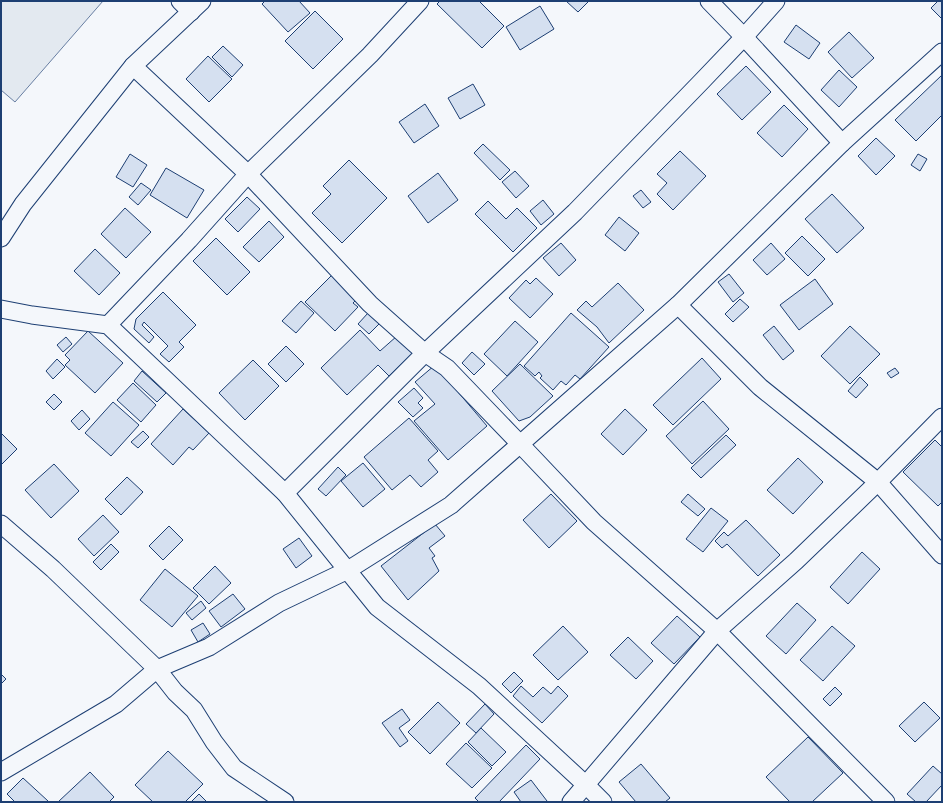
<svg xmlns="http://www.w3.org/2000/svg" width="943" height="803" viewBox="0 0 943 803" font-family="'PT Sans Narrow',sans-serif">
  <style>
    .green { fill: #e3e9f0; stroke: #687fa3 }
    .building { fill: #d5e0f0; stroke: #1d3f73 }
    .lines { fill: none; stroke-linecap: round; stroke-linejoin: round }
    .street-casing { stroke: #1d3f73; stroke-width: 19 }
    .street { stroke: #f4f7fb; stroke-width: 17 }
  </style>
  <rect width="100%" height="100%" fill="#f4f7fb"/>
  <polygon class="green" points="1,1 103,1 15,102 1,90"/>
  <g class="building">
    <polygon points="265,1 299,1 310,13 288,32 262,4"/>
    <polygon points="440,1 479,1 504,26 482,48 437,4"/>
    <polygon points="566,1 589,1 578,12"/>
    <polygon points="938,1 942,1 942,19 931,8"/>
    <polygon points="540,6 554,29 520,50 506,27"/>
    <polygon points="315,11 343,39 313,69 285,41"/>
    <polygon points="796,25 820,43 809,59 784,42"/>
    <polygon points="849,32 874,58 852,78 828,52"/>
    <polygon points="223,46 243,65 232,77 212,57"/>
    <polygon points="208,56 232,79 209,102 186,79"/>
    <polygon points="746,66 771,92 742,120 717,94"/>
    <polygon points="839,70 857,87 839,107 821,90"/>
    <polygon points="942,75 942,115 916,141 895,120"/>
    <polygon points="473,84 485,105 460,119 448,98"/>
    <polygon points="425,104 439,126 414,143 399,122"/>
    <polygon points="784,105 808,129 782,157 757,133"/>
    <polygon points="876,138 895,156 876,175 858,156"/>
    <polygon points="483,144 510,170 500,180 474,153"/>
    <polygon points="680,151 706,176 673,210 657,194 667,183 657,174"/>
    <polygon points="130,154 147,165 133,187 116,177"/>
    <polygon points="918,154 927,159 920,171 911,165"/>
    <polygon points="349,160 387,198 342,243 312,213 331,194 323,186"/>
    <polygon points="166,168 204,190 187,218 150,195"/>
    <polygon points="515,171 529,186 516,198 502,182"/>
    <polygon points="438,173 458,200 428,223 408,196"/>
    <polygon points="141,183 151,190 138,205 129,197"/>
    <polygon points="641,190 651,202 643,208 633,196"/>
    <polygon points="832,194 864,228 837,253 805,219"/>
    <polygon points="247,197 260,209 238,232 225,219"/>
    <polygon points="543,200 554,214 541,225 530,211"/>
    <polygon points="488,201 506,219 517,208 537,228 513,252 475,214"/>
    <polygon points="125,208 151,232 126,258 101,234"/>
    <polygon points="619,217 639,233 625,251 605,235"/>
    <polygon points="269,221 284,237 259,262 243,247"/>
    <polygon points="802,236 825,259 808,276 785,253"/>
    <polygon points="216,238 250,272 227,295 193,261"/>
    <polygon points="561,243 576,260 559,276 543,258"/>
    <polygon points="771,243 785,259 767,275 753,260"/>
    <polygon points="95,249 120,273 99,295 74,271"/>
    <polygon points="334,273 359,297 353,303 358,307 335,331 305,302"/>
    <polygon points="729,274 744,293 733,302 718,282"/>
    <polygon points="536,278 553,294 530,318 509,298 526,280 530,284"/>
    <polygon points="815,279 833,304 799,330 780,305"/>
    <polygon points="618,283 644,310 609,343 597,327 577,310 586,301 592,307"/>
    <polygon points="163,292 196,325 179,342 184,347 169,362 160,354 168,346 144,322 142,325 154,337 149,343 134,329 136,319"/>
    <polygon points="740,299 749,307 733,322 725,314"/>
    <polygon points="301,301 314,313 296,333 282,321"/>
    <polygon points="368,313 380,323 369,334 358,324"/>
    <polygon points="571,313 609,347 580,379 575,375 566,385 561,381 553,390 540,378 542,376 539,372 535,376 524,366"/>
    <polygon points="515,321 538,342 507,376 484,354"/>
    <polygon points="774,326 794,351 783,360 763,335"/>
    <polygon points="850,326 880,354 850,384 821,356"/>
    <polygon points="360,330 380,351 397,336 413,353 389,376 378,365 347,395 321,368"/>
    <polygon points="88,331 123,363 95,393 65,365 70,360 65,355"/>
    <polygon points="66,337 72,344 63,352 57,345"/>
    <polygon points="286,346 304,364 286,382 268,364"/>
    <polygon points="472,352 485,364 474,375 462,363"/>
    <polygon points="702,358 721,379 673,425 653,405"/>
    <polygon points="57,359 65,367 53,379 46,371"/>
    <polygon points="253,360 279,386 245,420 219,393"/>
    <polygon points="520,364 553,396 530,417 519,421 492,391"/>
    <polygon points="435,365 487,426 448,460 414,421 435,404 415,382"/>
    <polygon points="895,368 899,373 891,378 887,373"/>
    <polygon points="142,371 166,393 157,402 134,381"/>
    <polygon points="860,377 868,385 856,398 848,391"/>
    <polygon points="133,383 156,405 141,422 117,400"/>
    <polygon points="414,388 423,398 418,403 423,408 413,417 398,402"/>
    <polygon points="54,394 62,402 54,410 46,402"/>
    <polygon points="703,401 729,429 692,464 666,436"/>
    <polygon points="113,402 139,425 111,456 85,433"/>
    <polygon points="183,409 209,433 193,450 189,447 173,465 151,444"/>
    <polygon points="625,409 647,430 623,455 601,434"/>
    <polygon points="82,410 90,419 79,430 71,421"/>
    <polygon points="409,418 438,451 428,460 438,472 421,487 410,475 392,490 364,457"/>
    <polygon points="143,431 149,437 138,448 131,442"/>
    <polygon points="1,433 17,449 2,464 1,463"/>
    <polygon points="726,435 736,445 701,478 691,468"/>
    <polygon points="935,440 942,447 942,502 938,506 903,472"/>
    <polygon points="798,458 823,482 793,514 767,490"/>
    <polygon points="363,463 385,489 363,507 341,481"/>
    <polygon points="54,464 79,491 51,518 25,490"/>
    <polygon points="338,467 346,475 326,496 318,489"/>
    <polygon points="127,477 143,492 121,515 105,499"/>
    <polygon points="551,494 577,521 549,548 523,520"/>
    <polygon points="688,494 705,509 698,516 681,502"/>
    <polygon points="711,508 728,521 703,552 686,539"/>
    <polygon points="103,515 119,532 94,556 78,539"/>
    <polygon points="746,520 780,555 758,576 727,544 722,548 715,541 724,532 728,536"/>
    <polygon points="435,524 445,536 429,548 435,556 432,558 439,571 408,600 381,566"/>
    <polygon points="169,526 183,540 163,560 149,546"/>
    <polygon points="299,538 312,556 296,568 283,549"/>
    <polygon points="111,544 119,552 101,570 93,562"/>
    <polygon points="862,552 880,569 848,604 830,587"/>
    <polygon points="215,566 231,583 209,604 193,588"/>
    <polygon points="165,569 198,596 172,627 140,600"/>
    <polygon points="233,594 245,609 221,627 209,611"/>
    <polygon points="201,601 206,608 192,620 186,613"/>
    <polygon points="797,603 816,620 786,654 766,636"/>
    <polygon points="677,616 700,637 674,664 651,643"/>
    <polygon points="203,623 210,634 198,642 191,630"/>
    <polygon points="563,626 588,652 558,680 533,655"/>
    <polygon points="832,626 855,646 823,681 800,660"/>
    <polygon points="628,637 653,661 636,679 610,655"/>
    <polygon points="514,672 523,681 511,693 502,684"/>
    <polygon points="1,674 6,679 1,684"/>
    <polygon points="521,686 533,697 543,687 551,694 558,686 568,696 542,723 513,696"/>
    <polygon points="835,687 842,694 830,706 823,699"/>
    <polygon points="438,702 460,723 430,754 408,732"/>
    <polygon points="924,702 940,718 915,742 899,726"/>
    <polygon points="485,704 494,714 476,733 466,724"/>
    <polygon points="402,709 410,720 399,728 408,741 400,747 382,723"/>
    <polygon points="481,728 506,752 492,766 468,742"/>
    <polygon points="808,737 843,773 812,802 790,802 766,777"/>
    <polygon points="466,743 492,768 472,788 446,764"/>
    <polygon points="526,745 540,759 499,802 479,802 475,798"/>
    <polygon points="168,751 203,784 185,802 153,802 135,785"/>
    <polygon points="641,764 670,798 665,802 636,802 619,782"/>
    <polygon points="933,766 942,774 942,785 926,802 916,802 907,794"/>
    <polygon points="90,772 114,797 109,802 58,802"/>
    <polygon points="23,778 48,801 47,802 15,802 7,794"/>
    <polygon points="531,780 547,801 546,802 521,802 514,792"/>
    <polygon points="199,794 206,801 204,802 191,802"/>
  </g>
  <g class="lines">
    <g class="street-casing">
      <g id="street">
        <polyline points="180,1 191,12"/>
        <polyline points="709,1 744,37 842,143"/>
        <polyline points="133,66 248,174 370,304 425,353 447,368 520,444 594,522 717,631 886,802"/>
        <polyline points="1,238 23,204 133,66 202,1"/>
        <polyline points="678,305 760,387 878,482 942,555"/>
        <polyline points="1,309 32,315 108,325 285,493 377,607 479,686 586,785 603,802"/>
        <polyline points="108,325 189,240 248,174 370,55 420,1"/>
        <polyline points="285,493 425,353 575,212 702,81 744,37 776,1"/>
        <polyline points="1,524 53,569 157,669 175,692 194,710 214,742 234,768 285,802"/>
        <polyline points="1,772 116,704 157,669 209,647 279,603 348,570 451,505 678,305 842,143 942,52"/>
        <polyline points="571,802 717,631 796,561 878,482 942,417"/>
      </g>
    </g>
    <use href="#street" class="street"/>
  </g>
  <rect width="943" height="803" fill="none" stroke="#1d3f73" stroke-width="4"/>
</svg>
